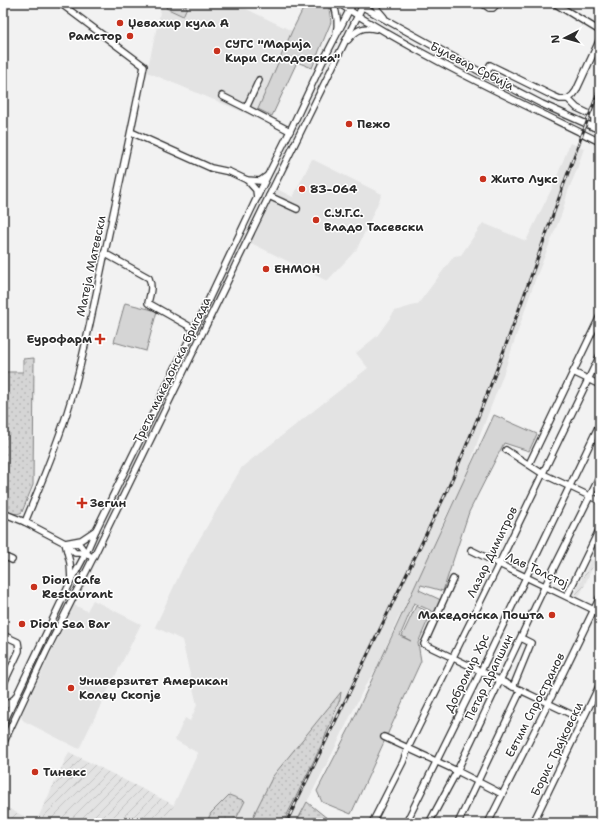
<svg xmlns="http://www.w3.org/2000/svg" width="603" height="826" viewBox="0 0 603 826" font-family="'Shantell Sans',sans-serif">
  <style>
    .built { fill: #e3e3e3 }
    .industrial { fill: url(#industrial-furrows) }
    .grass { fill: url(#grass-dots); stroke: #808080 }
    .park { fill: #d5d5d5; stroke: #808080 }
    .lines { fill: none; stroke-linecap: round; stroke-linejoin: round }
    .minor-casing { stroke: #2b2b2b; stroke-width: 8 }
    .minor { stroke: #fff; stroke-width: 5.5 }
    .rail-casing { stroke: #2b2b2b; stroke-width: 3 }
    .rail { stroke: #fff; stroke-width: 1.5; stroke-dasharray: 4.5; stroke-linecap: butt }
    .poi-dot { fill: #c8321e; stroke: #fff; stroke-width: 1.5 }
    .labels { text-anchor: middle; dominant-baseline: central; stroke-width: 3; stroke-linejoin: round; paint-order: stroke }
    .poi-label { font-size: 12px; font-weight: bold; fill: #2b2b2b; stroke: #fff; text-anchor: start }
    .street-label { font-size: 12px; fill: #2b2b2b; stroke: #fff }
  </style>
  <defs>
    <pattern id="industrial-furrows" width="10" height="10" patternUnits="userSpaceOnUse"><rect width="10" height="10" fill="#e3e3e3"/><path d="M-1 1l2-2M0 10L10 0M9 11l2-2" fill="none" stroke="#c3c3c3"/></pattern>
    <pattern id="grass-dots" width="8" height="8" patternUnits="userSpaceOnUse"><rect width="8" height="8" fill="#d5d5d5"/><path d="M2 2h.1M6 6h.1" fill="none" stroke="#b7b7b7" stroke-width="1.8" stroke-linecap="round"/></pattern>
  </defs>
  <rect width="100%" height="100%" fill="#f2f2f2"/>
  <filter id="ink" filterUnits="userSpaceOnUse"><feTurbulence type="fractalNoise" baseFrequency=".025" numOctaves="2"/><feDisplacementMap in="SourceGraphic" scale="8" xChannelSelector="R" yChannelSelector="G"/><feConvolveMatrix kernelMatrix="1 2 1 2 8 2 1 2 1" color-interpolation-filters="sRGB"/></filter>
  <g filter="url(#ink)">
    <g class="built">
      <polygon points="162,3 234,3 292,31 255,117 147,72"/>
      <polygon points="570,143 584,148 576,172 568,191 562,213 535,280 502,378 477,443 466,478 444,520 432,553 397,621 378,666 365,686 332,754 296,823 165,823 198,753 175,740 185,718 190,721 197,705 182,640 155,627 183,567 242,467 368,368 356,353 377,336 395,311 418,304 454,256 461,255 483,223 526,241 554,184"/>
      <polygon points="312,159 382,194 357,249 327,281 251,243 277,189 293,197"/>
      <polygon points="93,600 141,624 79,749 24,721 22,719 21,716 74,605 87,611"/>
    </g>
    <g class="industrial">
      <polygon points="591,559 595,562 581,593 579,597 574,595"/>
      <polygon points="69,752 174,805 165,823 3,823 3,806 36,822"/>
    </g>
    <g class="grass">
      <path d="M34 358 33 485 22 512C16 516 9 512 3 509V372H23V359Z"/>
      <polygon points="341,692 340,699 323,742 283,823 251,823 256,810 273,776"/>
      <polygon points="229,795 245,801 234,823 206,823 211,813"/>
      <polygon points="307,802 333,823 296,823"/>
    </g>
    <g class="park">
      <polygon points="168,3 178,3 187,7 183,16 166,8"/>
      <polygon points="306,3 325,3 329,9 331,22 312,68 297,62 272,116 258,109 292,31"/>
      <polygon points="125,303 157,311 146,351 114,342"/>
      <polygon points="494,415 537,434 529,451 504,443 469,512 443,591 421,585 419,590 441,600 436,613 414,603 400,636 411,641 402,636 416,606 431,613 418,643 421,661 351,814 322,802 317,791 349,729"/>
    </g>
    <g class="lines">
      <g class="minor-casing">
        <g id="minor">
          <path d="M333 3C337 13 339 23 336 33"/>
          <path d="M338 3C421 57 511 98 600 142"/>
          <polyline points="356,3 388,21 486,75 542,104 600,130"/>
          <polyline points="374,3 378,10 384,17"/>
          <polyline points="482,3 489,8 493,8 495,6 497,3"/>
          <polyline points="554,3 600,31"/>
          <path d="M348 40C356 30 363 26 376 29"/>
          <polyline points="486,75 490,65 553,96 560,99 568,99 573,95 576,91 600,39"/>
          <polyline points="259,80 246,108 290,131"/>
          <polyline points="222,96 246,108"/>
          <polyline points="568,99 577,108 600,119"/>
          <polyline points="594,127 594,117 600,99"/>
          <polyline points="131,132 211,168 230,172 247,180 260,181 267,176"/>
          <polyline points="247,180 256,190 257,198"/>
          <polyline points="269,196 297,209"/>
          <path d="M104 253 149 278C153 287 150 294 148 303L194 329"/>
          <polyline points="573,372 600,385"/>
          <polyline points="506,450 543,474 600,501"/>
          <polyline points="529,464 600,316"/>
          <polyline points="3,513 25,522 65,543 75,553 86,553"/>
          <path d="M25 522C41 483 58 444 70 403 85 354 94 303 105 252 118 190 132 128 144 66L60 3"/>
          <polyline points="65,543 70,563 71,580"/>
          <polyline points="65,543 81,540 96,530"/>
          <polyline points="71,543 79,544 86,553 93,558"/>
          <polyline points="471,550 499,564 594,610"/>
          <polyline points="3,556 12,560"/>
          <polyline points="453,579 424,644 583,720"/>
          <polyline points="567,596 600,528"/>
          <polyline points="3,635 18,642 19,649 19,651 3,685"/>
          <polyline points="3,672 4,673"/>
          <polyline points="513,687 531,643 521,638"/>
          <polyline points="3,707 14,699"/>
          <polyline points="3,724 71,581 86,553 96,530 207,303 261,189 290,131 322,63 353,3"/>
          <polyline points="384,737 457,771 502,794"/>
          <polyline points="3,744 46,652 93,558 270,194 364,3"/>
          <polyline points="372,823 403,762 408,748 499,564 600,355"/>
          <polyline points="406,823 481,671 600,423"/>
          <polyline points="429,823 457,771 545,586 600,476"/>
          <polyline points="458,823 521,690"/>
          <polyline points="488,823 548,704 600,597"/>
          <polyline points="533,823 600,684"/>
        </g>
      </g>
      <use href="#minor" class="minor"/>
      <g class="rail-casing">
        <path id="rail" d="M286 823 445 495C489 397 524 296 560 195 573 158 587 123 600 86"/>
      </g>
      <use href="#rail" class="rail"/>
    </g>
  </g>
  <g class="poi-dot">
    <circle cx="120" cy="23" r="4"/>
    <circle cx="130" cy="36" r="4"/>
    <circle cx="217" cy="51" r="4"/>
    <circle cx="349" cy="124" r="4"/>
    <circle cx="483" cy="179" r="4"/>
    <circle cx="302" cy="189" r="4"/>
    <circle cx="316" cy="220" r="4"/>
    <circle cx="266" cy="269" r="4"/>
    <path d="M98 333h4v4h4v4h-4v4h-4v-4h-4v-4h4z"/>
    <path d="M80 497h4v4h4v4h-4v4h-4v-4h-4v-4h4z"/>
    <circle cx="34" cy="587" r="4"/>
    <circle cx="552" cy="615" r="4"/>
    <circle cx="22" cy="624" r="4"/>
    <circle cx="71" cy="688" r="4"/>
    <circle cx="35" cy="772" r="4"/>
  </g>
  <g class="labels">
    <g class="poi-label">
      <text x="128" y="23">Џевахир кула А</text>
      <text x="122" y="36" text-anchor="end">Рамстор</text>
      <text x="225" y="44">СУГС "Марија<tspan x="225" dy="14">Кири Склодовска"</tspan></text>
      <text x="357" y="124">Пежо</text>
      <text x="491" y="179">Жито Лукс</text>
      <text x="310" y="189">83-064</text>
      <text x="324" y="213">С.У.Г.С.<tspan x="324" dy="14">Владо Тасевски</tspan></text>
      <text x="274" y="269">ЕНМОН</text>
      <text x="92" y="339" text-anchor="end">Еурофарм</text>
      <text x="90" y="503">Зегин</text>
      <text x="42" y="580">Dion Cafe<tspan x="42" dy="14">Restaurant</tspan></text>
      <text x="544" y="615" text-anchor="end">Македонска Пошта</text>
      <text x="30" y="624">Dion Sea Bar</text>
      <text x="79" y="681">Универзитет Американ<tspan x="79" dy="14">Колеџ Скопје</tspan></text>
      <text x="43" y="772">Тинекс</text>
    </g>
    <g class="street-label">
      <text transform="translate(472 66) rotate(27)">Булевар Србија</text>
      <text transform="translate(91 266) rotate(-78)">Матеја Матевски</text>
      <text transform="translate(172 370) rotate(-64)">Трета македонска бригада</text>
      <text transform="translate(492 552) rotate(-64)">Лазар Димитров</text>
      <text transform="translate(537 570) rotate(25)">Лав Толстој</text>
      <text transform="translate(467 673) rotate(-64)">Добромир Хрс</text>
      <text transform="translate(489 677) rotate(-64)">Петар Драпшин</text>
      <text transform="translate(535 705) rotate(-63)">Евтим Спространов</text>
      <text transform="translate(557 749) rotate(-64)">Борис Трајковски</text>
    </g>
  </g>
  <rect width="603" height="826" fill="none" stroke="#fff" stroke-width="16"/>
  <rect x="8" y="8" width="587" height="810" fill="none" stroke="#2b2b2b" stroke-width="1.5" filter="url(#ink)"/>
  <g transform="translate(565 38) rotate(264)" stroke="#ffffff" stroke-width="3" paint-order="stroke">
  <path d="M0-3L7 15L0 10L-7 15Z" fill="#2b2b2b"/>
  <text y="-6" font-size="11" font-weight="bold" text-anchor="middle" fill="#2b2b2b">N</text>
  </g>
</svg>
